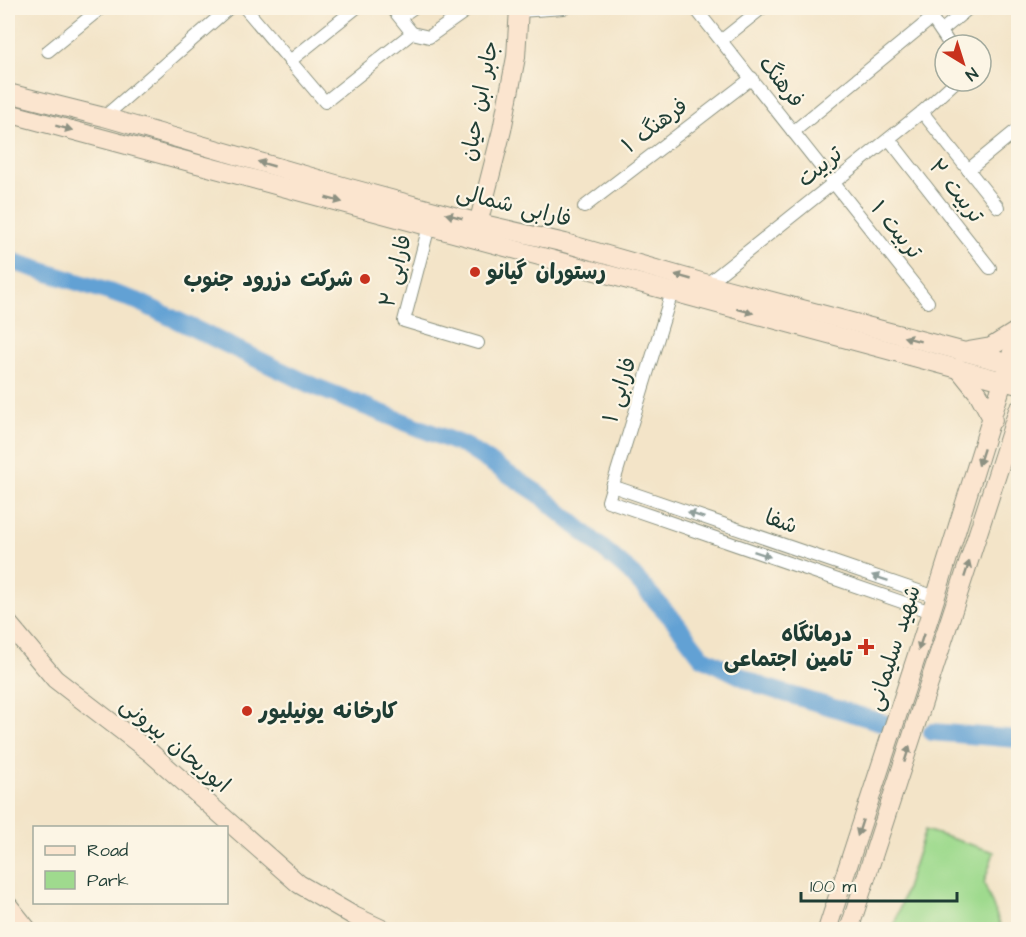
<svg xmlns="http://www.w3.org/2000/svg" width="1026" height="937" viewBox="0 0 1026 937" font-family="'Architects Daughter','Playpen Sans Arabic',sans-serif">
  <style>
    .green { fill: #9fda8e; stroke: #5f8c61; stroke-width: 1.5 }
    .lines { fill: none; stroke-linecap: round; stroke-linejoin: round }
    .river { stroke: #62a1d4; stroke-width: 18 }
    .street-casing { stroke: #89907e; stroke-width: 14 }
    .secondary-casing { stroke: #89907e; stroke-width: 20 }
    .street { stroke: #fff; stroke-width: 12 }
    .secondary { stroke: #fbe5cf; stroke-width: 18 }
    .oneway { fill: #8d9182 }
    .oneway2 { fill: #8f9e9a }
    .poi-dot { fill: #c8321e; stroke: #fcf5e5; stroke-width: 2 }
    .labels { text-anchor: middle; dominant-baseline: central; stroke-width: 4.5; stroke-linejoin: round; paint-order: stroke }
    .street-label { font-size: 22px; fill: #1f3d34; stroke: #fcf5e5 }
    .poi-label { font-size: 22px; font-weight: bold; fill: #1f3d34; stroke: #fcf5e5; text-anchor: start }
  </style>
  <rect width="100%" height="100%" fill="#fcf5e5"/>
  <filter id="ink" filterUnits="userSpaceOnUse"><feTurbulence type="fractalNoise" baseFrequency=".0167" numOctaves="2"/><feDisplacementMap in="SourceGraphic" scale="12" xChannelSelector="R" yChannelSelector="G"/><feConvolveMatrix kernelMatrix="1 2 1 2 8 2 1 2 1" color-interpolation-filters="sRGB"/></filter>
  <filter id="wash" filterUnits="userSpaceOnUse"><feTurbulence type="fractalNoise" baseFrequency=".008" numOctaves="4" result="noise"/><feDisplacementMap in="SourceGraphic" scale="24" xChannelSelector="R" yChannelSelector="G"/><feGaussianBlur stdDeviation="1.35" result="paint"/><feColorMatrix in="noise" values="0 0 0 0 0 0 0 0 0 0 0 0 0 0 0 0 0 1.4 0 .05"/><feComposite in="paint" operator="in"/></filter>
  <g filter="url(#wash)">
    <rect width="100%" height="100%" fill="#f3e4c8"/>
    <polygon class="green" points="925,830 994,852 984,883 1002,929 893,929"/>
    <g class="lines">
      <g class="river">
        <polyline points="8,260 137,301 311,385 465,446 539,494 630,572 676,623 702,657 761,686 884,723"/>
        <polyline points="932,732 1018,739"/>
      </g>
    </g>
  </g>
  <g filter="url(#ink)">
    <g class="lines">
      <g class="street-casing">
        <g id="street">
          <polyline points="245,8 325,102 412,33 392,8"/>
          <polyline points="695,8 928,302"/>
          <polyline points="925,8 950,45"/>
          <polyline points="519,11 564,8"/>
          <polyline points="400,17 413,8"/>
          <polyline points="941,31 969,8"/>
          <polyline points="412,33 429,37 470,8"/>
          <polyline points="722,40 762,8"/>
          <polyline points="48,51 101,8"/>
          <polyline points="290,61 356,8"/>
          <polyline points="922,112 998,207"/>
          <polyline points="104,117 229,8"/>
          <polyline points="793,132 932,18"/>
          <polyline points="889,139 990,268"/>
          <polyline points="968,170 1018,129"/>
          <polyline points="584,207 752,78"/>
          <polyline points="429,226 404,321 478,343"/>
          <polyline points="707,284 922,112 956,81"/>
          <polyline points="672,292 608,501 931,612"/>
          <polyline points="612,486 936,597"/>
        </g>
      </g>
      <g class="secondary-casing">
        <g id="secondary">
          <polyline points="8,93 104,117 346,187 479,223 565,243 715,286 1018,366"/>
          <polyline points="8,113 1018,385"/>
          <polyline points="476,232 502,130 516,57 519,8"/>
          <polyline points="968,351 991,347 1018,330"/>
          <polyline points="958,368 978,393 993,420"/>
          <polyline points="8,623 55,679 151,753 299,884 354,916 384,930"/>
          <polyline points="8,905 28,930"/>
          <polyline points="827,930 931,612 1018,333"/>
          <polyline points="849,930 1018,410"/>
        </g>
      </g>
      <use href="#street" class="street"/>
      <use href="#secondary" class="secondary"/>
    </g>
    <defs><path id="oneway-solid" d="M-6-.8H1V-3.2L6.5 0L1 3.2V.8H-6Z" transform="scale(1.5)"/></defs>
    <g class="oneway">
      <use href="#oneway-solid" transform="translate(64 128) rotate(15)"/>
      <use href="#oneway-solid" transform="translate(266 164) rotate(-164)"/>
      <use href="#oneway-solid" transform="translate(334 200) rotate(15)"/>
      <use href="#oneway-solid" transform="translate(454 216) rotate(-165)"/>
      <use href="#oneway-solid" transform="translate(683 277) rotate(-164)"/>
      <use href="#oneway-solid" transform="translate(745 311) rotate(15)"/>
      <use href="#oneway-solid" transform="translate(912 339) rotate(-165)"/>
      <use href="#oneway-solid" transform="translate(981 457) rotate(108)"/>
      <use href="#oneway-solid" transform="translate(967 569) rotate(-72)"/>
      <use href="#oneway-solid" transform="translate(921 642) rotate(108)"/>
      <use href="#oneway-solid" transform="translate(907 754) rotate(-72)"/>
      <use href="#oneway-solid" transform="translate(860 828) rotate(108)"/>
    </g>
    <g class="oneway2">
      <use href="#oneway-solid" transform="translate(696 515) rotate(-161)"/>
      <use href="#oneway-solid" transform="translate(762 554) rotate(19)"/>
      <use href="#oneway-solid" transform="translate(880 578) rotate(-161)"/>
    </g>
  </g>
  <g class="poi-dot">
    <circle cx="475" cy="272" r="6"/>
    <circle cx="365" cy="279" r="6"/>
    <path d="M863 638h6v6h6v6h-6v6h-6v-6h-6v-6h6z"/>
    <circle cx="247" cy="711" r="6"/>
  </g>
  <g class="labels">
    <g class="street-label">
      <text transform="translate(781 82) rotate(52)">فرهنگ</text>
      <text transform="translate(480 101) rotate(-79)">جابر ابن حیان</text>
      <text transform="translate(655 126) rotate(-37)">فرهنگ ۱</text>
      <text transform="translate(820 167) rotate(-39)">تربیت</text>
      <text transform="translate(956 191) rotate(52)">تربیت ۲</text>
      <text transform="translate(514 206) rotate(14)">فارابی شمالی</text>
      <text transform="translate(896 230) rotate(51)">تربیت ۱</text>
      <text transform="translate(396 271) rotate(-76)">فارابی ۲</text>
      <text transform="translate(620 390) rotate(-73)">فارابی ۱</text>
      <text transform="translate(781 522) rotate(19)">شفا</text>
      <text transform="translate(894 648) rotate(-72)">شهید سلیمانی</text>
      <text transform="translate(175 745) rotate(40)">ابوریحان بیرونی</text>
    </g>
    <g class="poi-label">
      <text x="487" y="272">رستوران گیانو</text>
      <text x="353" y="279" text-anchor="end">شرکت دزرود جنوب</text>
      <text x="852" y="634" text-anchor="end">درمانگاه<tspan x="852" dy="25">تامین اجتماعی</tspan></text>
      <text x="259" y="711">کارخانه یونیلیور</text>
    </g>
  </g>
  <rect width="1026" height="937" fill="none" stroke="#fcf5e5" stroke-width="30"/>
  <rect x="33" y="826" width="195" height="78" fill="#fcf5e5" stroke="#a4ab9e" stroke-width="1.5"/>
  <rect x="45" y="846" width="30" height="9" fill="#fbe5cf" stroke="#a4ab9e" stroke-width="1.5"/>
  <text x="87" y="856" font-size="18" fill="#1f3d34">Road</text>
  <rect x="45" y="871" width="30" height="18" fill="#9fda8e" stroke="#a4ab9e" stroke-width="1.5"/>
  <text x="87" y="886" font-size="18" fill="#1f3d34">Park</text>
  <g transform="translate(963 63) rotate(142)"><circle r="28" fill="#fcf5e5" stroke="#a4ab9e" stroke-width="1.5"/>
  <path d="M0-4.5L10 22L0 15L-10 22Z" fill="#c8321e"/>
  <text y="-9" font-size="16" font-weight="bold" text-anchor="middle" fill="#1f3d34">N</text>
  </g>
  <path d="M801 892v9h156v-9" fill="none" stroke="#1f3d34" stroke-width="3"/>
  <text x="810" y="892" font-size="18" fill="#1f3d34" stroke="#fcf5e5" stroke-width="4.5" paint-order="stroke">100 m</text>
</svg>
